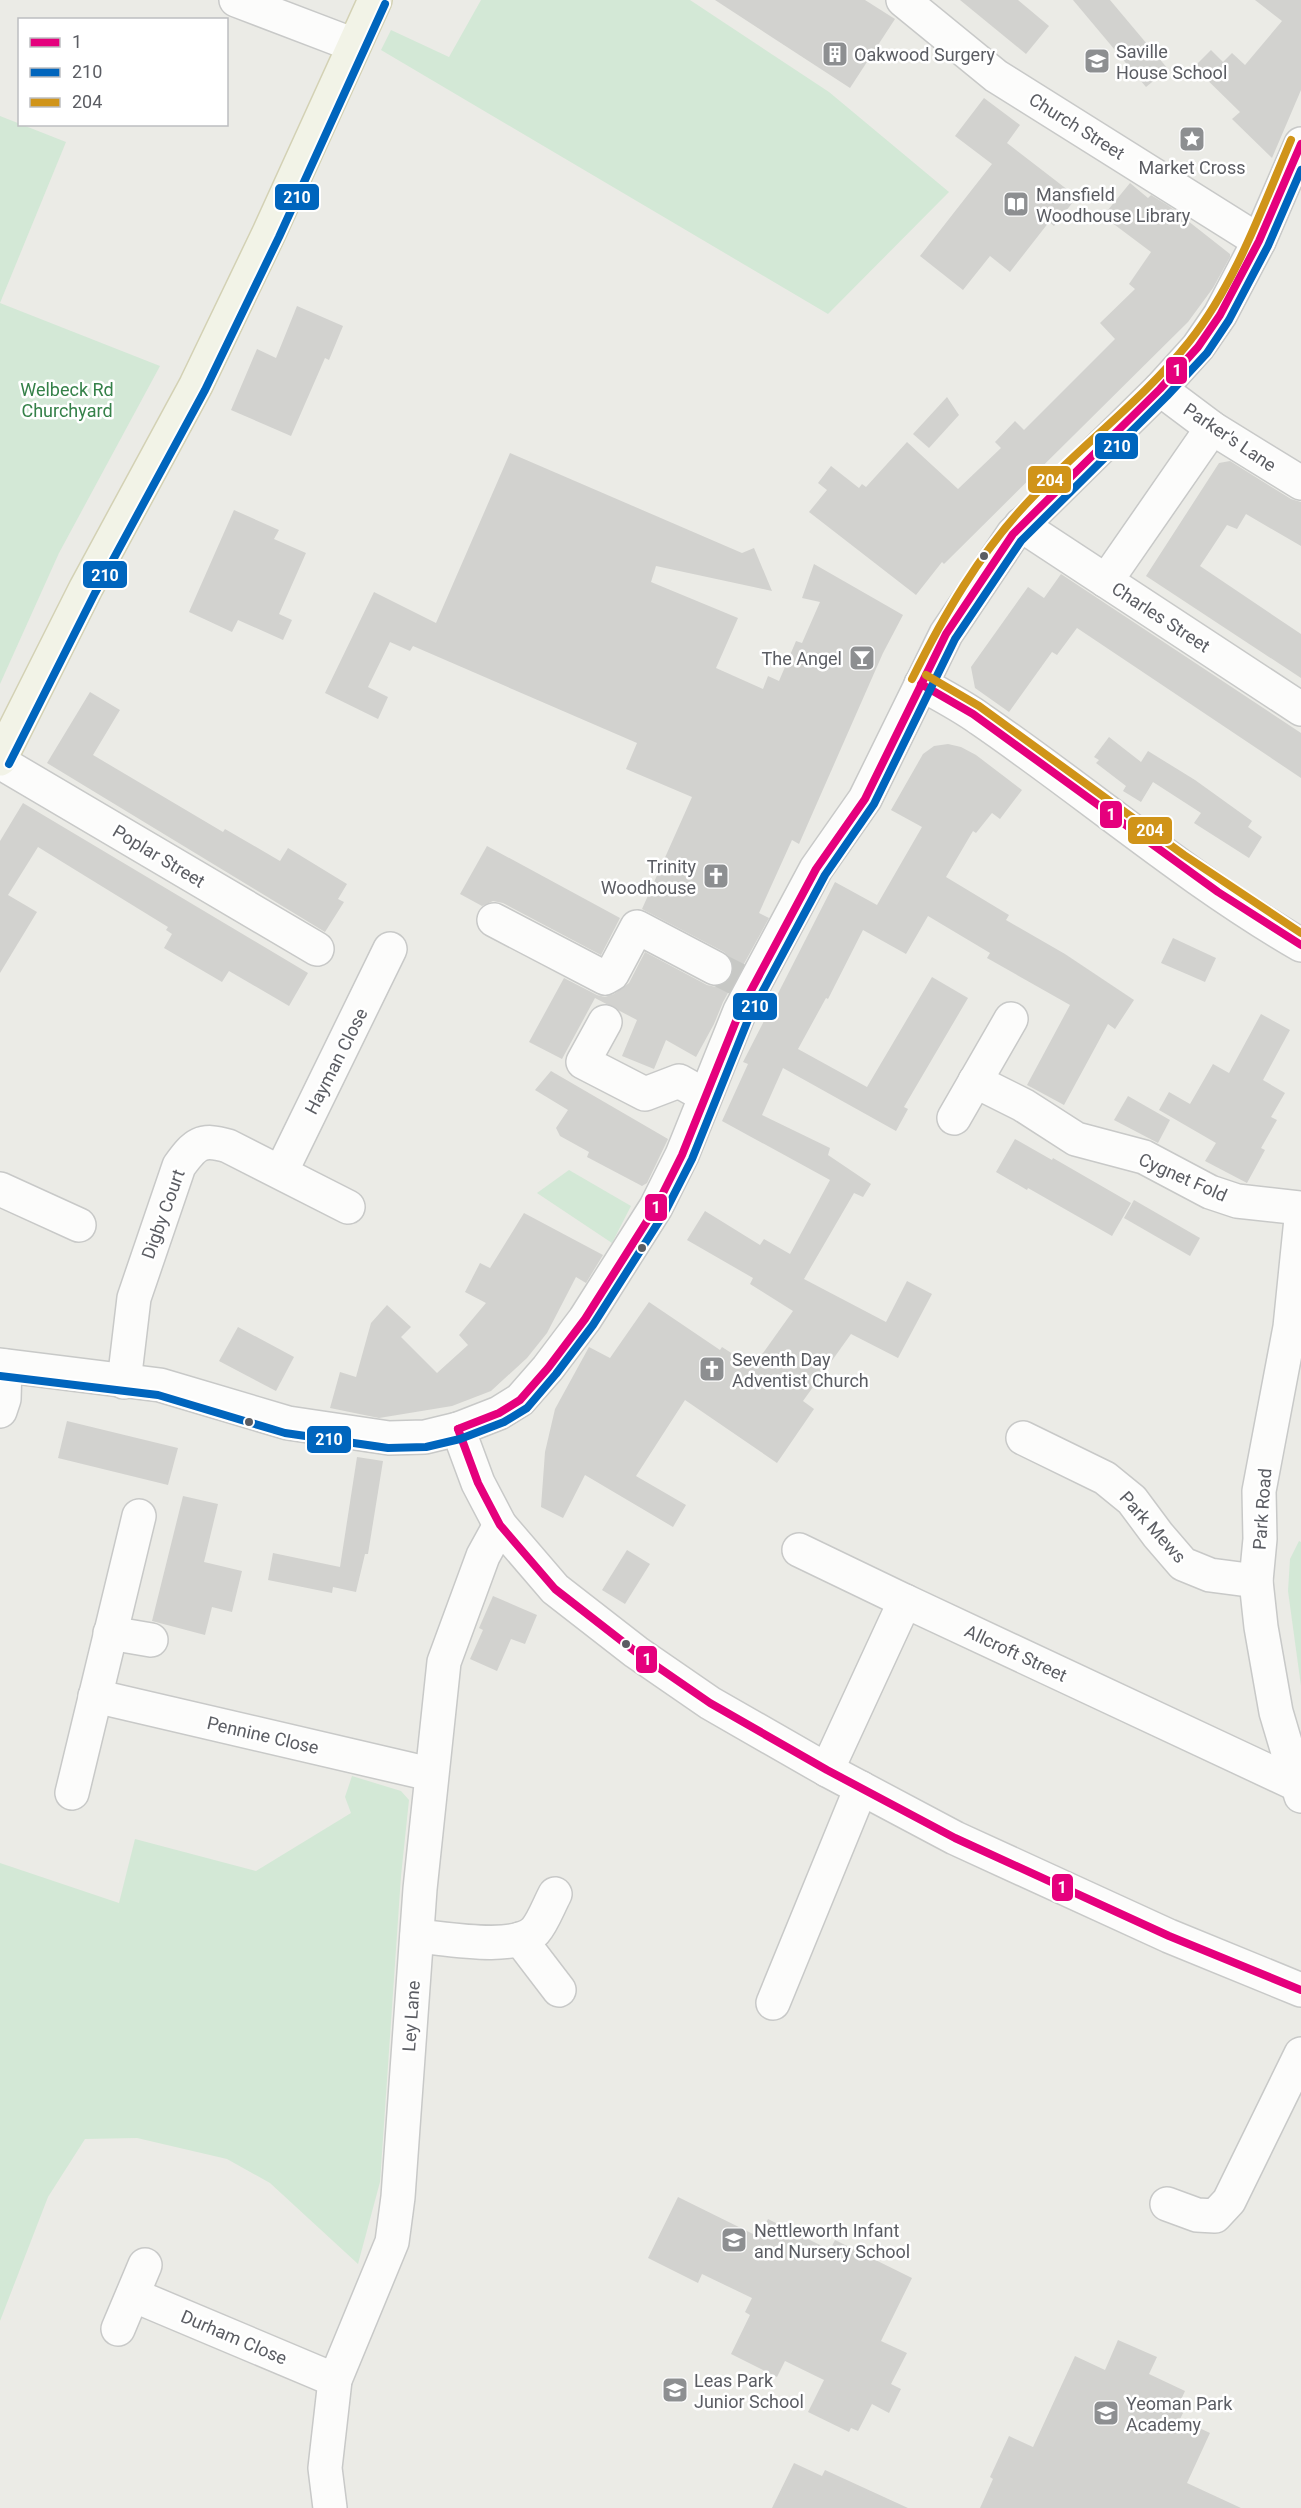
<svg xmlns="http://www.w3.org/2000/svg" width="1301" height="2508" viewBox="0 0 1301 2508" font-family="Roboto,sans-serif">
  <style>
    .green { fill: #d3e8d6 }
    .building { fill: #d2d2cf }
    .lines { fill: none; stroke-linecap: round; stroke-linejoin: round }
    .minor-tunnel { stroke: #c7c8c5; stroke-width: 33; stroke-dasharray: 33 16; stroke-linecap: butt }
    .minor-casing { stroke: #c8c9c8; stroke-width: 36 }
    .major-casing { stroke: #d3d1b4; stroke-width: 36 }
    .minor { stroke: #fcfcfb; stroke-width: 33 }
    .major { stroke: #f2f3e7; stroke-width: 33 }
    .bus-1-casing { stroke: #fff; stroke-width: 12 }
    .bus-2-casing { stroke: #fff; stroke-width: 12 }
    .bus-3-casing { stroke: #fff; stroke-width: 12 }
    .bus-1 { stroke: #e5007d; stroke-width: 8 }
    .bus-2 { stroke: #0065bd; stroke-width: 8 }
    .bus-3 { stroke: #d09419; stroke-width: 8 }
    .bus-dot { fill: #5b5d63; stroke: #fff; stroke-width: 2 }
    .labels { text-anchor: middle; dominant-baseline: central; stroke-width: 5; stroke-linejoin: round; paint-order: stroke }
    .poi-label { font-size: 18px; fill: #5b5d63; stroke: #fff; text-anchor: start }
    .street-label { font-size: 18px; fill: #5b5d63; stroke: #fff }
    .park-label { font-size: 18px; fill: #358149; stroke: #fff }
    .line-badge { stroke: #fff; stroke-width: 2 }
    .badge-label { font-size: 16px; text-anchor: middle; font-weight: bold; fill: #fff }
  </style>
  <rect width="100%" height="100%" fill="#ebebe6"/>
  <g class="green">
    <polygon points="481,0 690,0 829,92 949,192 828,314 381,50 391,30 449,57"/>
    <polygon points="0,116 66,142 0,303 160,366 59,553 0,684"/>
    <polygon points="569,1170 631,1206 612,1243 537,1193"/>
    <polygon points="1299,1541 1301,1542 1301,1686 1288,1591 1290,1559"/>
    <polygon points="352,1776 401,1791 409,1800 401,1876 380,2182 358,2264 270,2183 227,2159 137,2138 85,2139 48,2197 0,2321 0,1863 119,1903 135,1839 256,1871 351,1813 345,1797"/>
  </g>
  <g class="building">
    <polygon points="715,0 865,0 895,19 850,88"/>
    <polygon points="960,0 1018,0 1049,26 1026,54"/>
    <polygon points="1073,0 1110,0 1168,69 1146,87"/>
    <polygon points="1255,0 1301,0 1301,90 1272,158 1232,119 1240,112 1194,67 1211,50 1223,62 1232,53 1245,65 1282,21"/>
    <polygon points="984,98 1020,125 1007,143 1077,197 1054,226 1049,222 1010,272 990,256 963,290 920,256 992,164 955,136"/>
    <polygon points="1130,183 1148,198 1151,195 1169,206 1230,254 1230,257 1213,288 1188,322 944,564 942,562 916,595 809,512 827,490 818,483 831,466 859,488 862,484 866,487 907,442 958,489 1001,448 995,442 1015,421 1024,430 1115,339 1100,323 1135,289 1129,284 1151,252 1103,216"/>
    <polygon points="297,306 343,326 329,360 325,358 291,436 231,410 257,349 276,358"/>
    <polygon points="947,397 959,415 929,448 913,434"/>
    <polygon points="510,453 742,553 754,548 772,591 656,566 651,582 738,618 716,668 763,689 768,676 779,681 796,641 802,643 820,602 802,598 814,564 903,615 883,653 799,844 792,840 759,913 769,918 723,1002 714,1024 696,1057 666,1040 654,1069 622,1056 637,1020 595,998 562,1059 529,1042 564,978 597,995 605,997 614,994 629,983 645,952 707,985 716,987 724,984 731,977 734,967 730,958 724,952 642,909 692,797 626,769 637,743 413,646 410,651 390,642 368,687 388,697 378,719 325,693 374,592 436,623"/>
    <polygon points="1230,461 1291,499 1301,502 1301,546 1246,514 1237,529 1227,525 1200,566 1301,634 1301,678 1146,576 1219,463"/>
    <polygon points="234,510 279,530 274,539 306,553 279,614 292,620 283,640 238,620 232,632 189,612"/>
    <polygon points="1061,574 1301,733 1301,778 1077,628 1057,655 1052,652 1009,712 975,688 971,667 1028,587 1044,598"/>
    <polygon points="90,692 120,710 93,755 223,832 225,829 280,861 288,848 347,884 338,899 344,902 325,932 47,763"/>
    <polygon points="1109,737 1141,762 1148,751 1195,780 1252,821 1248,827 1262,837 1249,858 1194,823 1201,813 1153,782 1141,802 1123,791 1126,786 1096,763 1099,760 1094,757"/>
    <polygon points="948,744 961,747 976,755 1022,790 1000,819 992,813 976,833 973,831 946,877 1009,915 1006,920 1065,954 1134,1000 1115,1029 1108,1024 1064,1105 1027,1085 1070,1005 987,958 990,953 928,916 906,954 863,930 828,999 826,998 798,1049 867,1087 932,977 968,998 904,1107 908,1109 896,1131 783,1068 762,1115 830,1148 828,1155 871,1184 863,1197 854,1193 804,1279 886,1322 907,1281 932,1294 898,1358 851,1334 803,1401 814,1409 777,1463 685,1400 636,1476 686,1505 673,1527 585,1475 563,1518 541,1507 545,1452 555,1409 589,1347 610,1358 649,1302 720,1350 722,1347 753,1367 793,1311 750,1284 753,1278 687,1240 705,1211 760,1245 764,1239 790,1254 830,1180 722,1121 748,1064 743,1062 835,882 877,905 922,827 891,810 923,754 934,746"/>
    <polygon points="23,803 308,973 289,1006 229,971 222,982 164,948 172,934 166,930 168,927 38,847 8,895 37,912 0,973 0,841"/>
    <polygon points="487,846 620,918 601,955 503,903 493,901 482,906 460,894"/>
    <polygon points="1173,938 1216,958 1205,982 1161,963"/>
    <polygon points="1261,1014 1290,1030 1263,1080 1285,1093 1271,1117 1277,1120 1261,1148 1265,1150 1247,1183 1205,1161 1216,1143 1159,1110 1169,1092 1190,1104 1213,1064 1229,1073"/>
    <polygon points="551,1071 668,1139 647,1183 642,1186 587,1157 589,1152 560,1136 556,1128 568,1110 535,1090"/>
    <polygon points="1128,1096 1170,1120 1158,1143 1114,1120"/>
    <polygon points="1015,1139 1052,1160 1053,1158 1131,1203 1112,1236 1028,1188 1027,1190 996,1172"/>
    <polygon points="1134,1200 1200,1238 1190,1256 1124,1218"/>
    <polygon points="524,1213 603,1255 586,1283 576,1277 547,1333 527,1358 491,1391 452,1406 379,1418 330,1408 340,1372 356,1377 371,1323 387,1305 411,1327 401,1337 437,1373 468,1345 459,1335 486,1303 465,1292 480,1263 490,1268"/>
    <polygon points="238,1327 294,1357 276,1391 219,1361"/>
    <polygon points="67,1421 178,1448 168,1485 58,1458"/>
    <polygon points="357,1457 383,1461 368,1554 365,1554 356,1592 333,1587 332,1593 268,1580 273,1553 340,1567"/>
    <polygon points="183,1496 218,1504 204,1562 242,1571 232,1612 212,1607 205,1635 152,1621"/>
    <polygon points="627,1550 650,1564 625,1604 602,1590"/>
    <polygon points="493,1596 537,1615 525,1644 511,1639 497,1671 470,1659 483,1630 479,1628"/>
    <polygon points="678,2197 753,2234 757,2226 763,2229 768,2219 830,2250 835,2240 912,2278 881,2341 907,2353 891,2384 901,2389 889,2413 872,2404 858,2431 851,2428 849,2432 808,2412 824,2380 785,2361 777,2377 731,2354 750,2315 745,2312 752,2298 702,2274 698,2283 648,2258"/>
    <polygon points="1118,2340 1157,2357 1149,2374 1185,2391 1179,2404 1186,2407 1180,2419 1210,2433 1187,2483 1241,2508 980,2508 993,2479 990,2477 1009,2436 1033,2447 1075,2356 1105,2370"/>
    <polygon points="794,2463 822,2476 825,2470 908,2508 772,2508"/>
  </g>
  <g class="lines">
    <polyline class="minor-tunnel" points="715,968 739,980"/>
    <g class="minor-casing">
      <g id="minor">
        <polyline points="236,0 354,45"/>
        <polyline points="903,0 996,76 1259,241"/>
        <polyline points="1160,389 1212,428 1301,483"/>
        <polyline points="1021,525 1301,709"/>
        <polyline points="1106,581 1212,428"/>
        <path d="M921 684C941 695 962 706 980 719 1088 793 1187 879 1301 945"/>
        <polyline points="0,762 317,949"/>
        <polyline points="494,920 605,978 612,974 637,927 715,968"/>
        <polyline points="605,1022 583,1062 645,1094 679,1081 704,1095"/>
        <polyline points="975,1081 1023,1105 1076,1139 1144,1157 1210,1192 1237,1201 1301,1208"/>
        <polyline points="954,1118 1011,1019"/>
        <polyline points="281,1172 390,949"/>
        <polyline points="0,1189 79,1225"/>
        <polyline points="0,1365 160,1385 288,1423 389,1438 425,1437 458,1429 499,1413 520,1400 548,1368 585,1319 656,1207 682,1155 740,1011 816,869 865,799 946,634 1013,534 1160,389 1198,347 1220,315 1259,241 1301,144"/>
        <path d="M124 1382 134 1298 179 1166C195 1144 201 1138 228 1146L348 1207"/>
        <polyline points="0,1411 4,1399 5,1366"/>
        <polyline points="458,1429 478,1483 500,1525 555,1589 636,1652 710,1703 827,1770 955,1838 1169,1936 1301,1990"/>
        <polyline points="1023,1438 1105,1478 1132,1500 1158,1535 1183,1564 1210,1575 1256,1581"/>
        <polyline points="799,1550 905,1601"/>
        <polyline points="110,1633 151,1640"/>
        <polyline points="95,1696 430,1774"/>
        <polyline points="827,1770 905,1601 1296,1784"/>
        <polyline points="72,1793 139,1516"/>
        <polyline points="1301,1796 1276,1712 1261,1627 1256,1581 1260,1539 1259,1491 1290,1327 1301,1219"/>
        <path d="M417 1936C444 1938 514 1952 535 1931 543 1922 549 1905 555 1894"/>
        <polyline points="520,1939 559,1990"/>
        <polyline points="773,2003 861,1788"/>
        <polyline points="1167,2204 1197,2215 1215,2216 1229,2201 1301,2054"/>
        <polyline points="133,2295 335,2380"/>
        <polyline points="118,2329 145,2265"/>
        <polyline points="330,2508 325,2468 335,2380 392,2242 398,2197 420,1889 444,1662 483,1556 500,1525"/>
      </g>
    </g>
    <g class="major-casing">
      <polyline id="major" points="0,759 86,588 196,385 269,233 375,0"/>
    </g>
    <use href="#minor" class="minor"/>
    <use href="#major" class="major"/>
    <g class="bus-1-casing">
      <g id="bus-1">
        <polyline points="921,684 973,714 1218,892 1301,945"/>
        <polyline points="458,1429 499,1413 520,1400 548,1368 585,1319 656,1207 682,1155 740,1011 816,869 865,799 946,634 1013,534 1160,389 1198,347 1220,315 1259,241 1301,144"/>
        <polyline points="458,1429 478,1483 500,1525 555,1589 636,1652 710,1703 827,1770 955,1838 1169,1936 1301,1990"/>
      </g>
    </g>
    <g class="bus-2-casing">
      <g id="bus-2">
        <polyline points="9,764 95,593 205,390 279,237 385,4"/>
        <polyline points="0,1376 158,1395 285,1433 388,1448 426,1447 460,1439 504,1422 527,1408 556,1374 593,1325 665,1212 692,1159 750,1015 825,875 874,804 955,639 1021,541 1167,396 1207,353 1229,320 1268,246 1301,170"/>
      </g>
    </g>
    <g class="bus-3-casing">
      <g id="bus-3">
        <polyline points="926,675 979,706 1184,855 1301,933"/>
        <path d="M912 679C944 615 979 554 1028 502 1080 446 1142 401 1189 342 1236 283 1262 208 1291 140"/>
      </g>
    </g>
    <use href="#bus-1" class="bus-1"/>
    <use href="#bus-2" class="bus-2"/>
    <use href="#bus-3" class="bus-3"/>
  </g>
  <defs>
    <g id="building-square" transform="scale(1.35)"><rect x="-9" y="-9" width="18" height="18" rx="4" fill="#8d8f91" stroke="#fff"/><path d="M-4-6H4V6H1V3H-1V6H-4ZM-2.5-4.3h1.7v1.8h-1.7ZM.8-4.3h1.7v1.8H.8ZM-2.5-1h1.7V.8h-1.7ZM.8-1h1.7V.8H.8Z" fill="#fff"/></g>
    <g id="school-square" transform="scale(1.35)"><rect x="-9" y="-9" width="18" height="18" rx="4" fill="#8d8f91" stroke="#fff"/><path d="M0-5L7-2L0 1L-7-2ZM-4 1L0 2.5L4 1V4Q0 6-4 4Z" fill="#fff"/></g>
    <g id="sight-square" transform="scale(1.35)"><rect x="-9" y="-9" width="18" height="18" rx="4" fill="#8d8f91" stroke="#fff"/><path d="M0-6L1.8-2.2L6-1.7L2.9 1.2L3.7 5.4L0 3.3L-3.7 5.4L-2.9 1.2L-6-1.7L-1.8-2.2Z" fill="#fff"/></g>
    <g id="library-square" transform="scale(1.35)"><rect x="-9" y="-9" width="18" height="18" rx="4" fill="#8d8f91" stroke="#fff"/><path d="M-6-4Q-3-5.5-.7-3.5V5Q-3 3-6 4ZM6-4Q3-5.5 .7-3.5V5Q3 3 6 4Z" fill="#fff"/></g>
    <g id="bar-square" transform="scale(1.35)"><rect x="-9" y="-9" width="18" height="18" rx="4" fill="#8d8f91" stroke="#fff"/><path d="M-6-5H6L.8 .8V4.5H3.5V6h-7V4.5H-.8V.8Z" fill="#fff"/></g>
    <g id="church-square" transform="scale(1.35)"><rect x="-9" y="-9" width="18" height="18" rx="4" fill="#8d8f91" stroke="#fff"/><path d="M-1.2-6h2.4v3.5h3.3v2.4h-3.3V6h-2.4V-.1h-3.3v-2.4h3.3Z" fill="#fff"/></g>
  </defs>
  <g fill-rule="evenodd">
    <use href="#building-square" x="835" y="54"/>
    <use href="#school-square" x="1097" y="61"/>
    <use href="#sight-square" x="1192" y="139"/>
    <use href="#library-square" x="1016" y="204"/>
    <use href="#bar-square" x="862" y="658"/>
    <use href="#church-square" x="716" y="876"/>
    <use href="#church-square" x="712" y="1369"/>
    <use href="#school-square" x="734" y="2240"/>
    <use href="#school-square" x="675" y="2390"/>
    <use href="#school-square" x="1106" y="2413"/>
  </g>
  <g class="bus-dot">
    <circle cx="984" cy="556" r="5"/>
    <circle cx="642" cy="1248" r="5"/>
    <circle cx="249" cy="1422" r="5"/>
    <circle cx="626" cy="1644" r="5"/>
  </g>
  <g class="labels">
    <g class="poi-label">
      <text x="1116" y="51">Saville<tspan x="1116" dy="21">House School</tspan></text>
      <text x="854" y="54">Oakwood Surgery</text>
      <text x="1192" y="167" text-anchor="middle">Market Cross</text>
      <text x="1036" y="194">Mansfield<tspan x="1036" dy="21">Woodhouse Library</tspan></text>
      <text x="842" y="658" text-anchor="end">The Angel</text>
      <text x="696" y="866" text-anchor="end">Trinity<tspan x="696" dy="21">Woodhouse</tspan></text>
      <text x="732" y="1359">Seventh Day<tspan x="732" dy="21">Adventist Church</tspan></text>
      <text x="754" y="2230">Nettleworth Infant<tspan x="754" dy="21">and Nursery School</tspan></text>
      <text x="694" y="2380">Leas Park<tspan x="694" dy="21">Junior School</tspan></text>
      <text x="1126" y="2403">Yeoman Park<tspan x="1126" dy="21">Academy</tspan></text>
    </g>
    <g class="street-label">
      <text transform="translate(1077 126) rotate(32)">Church Street</text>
      <text transform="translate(1230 437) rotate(34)">Parker's Lane</text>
      <text transform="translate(1161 617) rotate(33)">Charles Street</text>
      <text transform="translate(159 856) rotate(31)">Poplar Street</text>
      <text transform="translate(336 1061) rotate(-63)">Hayman Close</text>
      <text transform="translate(1183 1177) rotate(24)">Cygnet Fold</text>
      <text transform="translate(163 1214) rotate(-70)">Digby Court</text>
      <text transform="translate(1262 1509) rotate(-86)">Park Road</text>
      <text transform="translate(1153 1527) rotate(48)">Park Mews</text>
      <text transform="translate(1016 1653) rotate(25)">Allcroft Street</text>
      <text transform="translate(263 1735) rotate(13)">Pennine Close</text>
      <text transform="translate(411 2016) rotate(-86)">Ley Lane</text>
      <text transform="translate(234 2337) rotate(23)">Durham Close</text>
    </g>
    <g class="park-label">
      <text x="67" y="389">Welbeck Rd<tspan x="67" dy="21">Churchyard</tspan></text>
    </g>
  </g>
  <g class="line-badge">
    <rect x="274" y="183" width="46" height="28" rx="6" fill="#0065bd"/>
    <rect x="1165" y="356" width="23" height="29" rx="6" fill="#e5007d"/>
    <rect x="1094" y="432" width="45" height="28" rx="6" fill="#0065bd"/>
    <rect x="1027" y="465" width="45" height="29" rx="6" fill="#d09419"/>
    <rect x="82" y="560" width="46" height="29" rx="6" fill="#0065bd"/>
    <rect x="1099" y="800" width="24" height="29" rx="6" fill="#e5007d"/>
    <rect x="1127" y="816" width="46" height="29" rx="6" fill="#d09419"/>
    <rect x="732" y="992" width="46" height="29" rx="6" fill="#0065bd"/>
    <rect x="644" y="1193" width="24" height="29" rx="6" fill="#e5007d"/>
    <rect x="306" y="1425" width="46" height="29" rx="6" fill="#0065bd"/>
    <rect x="635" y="1645" width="23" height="29" rx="6" fill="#e5007d"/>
    <rect x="1051" y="1873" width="23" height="29" rx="6" fill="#e5007d"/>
  </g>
  <g class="badge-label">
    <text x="297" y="203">210</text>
    <text x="1177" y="376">1</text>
    <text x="1117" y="452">210</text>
    <text x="1050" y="486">204</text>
    <text x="105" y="581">210</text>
    <text x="1111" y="820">1</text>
    <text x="1150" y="836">204</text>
    <text x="755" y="1012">210</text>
    <text x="656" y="1213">1</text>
    <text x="329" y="1445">210</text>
    <text x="647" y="1665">1</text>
    <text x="1062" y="1893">1</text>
  </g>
  <rect x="18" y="18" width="210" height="108" fill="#ffffff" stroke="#bdbec1" stroke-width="1.5"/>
  <rect x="30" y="38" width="30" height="9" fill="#e5007d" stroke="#bdbec1" stroke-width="1.5"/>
  <text x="72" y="48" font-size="18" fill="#5b5d63">1</text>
  <rect x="30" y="68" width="30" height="9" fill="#0065bd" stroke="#bdbec1" stroke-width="1.5"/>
  <text x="72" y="78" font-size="18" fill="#5b5d63">210</text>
  <rect x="30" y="98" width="30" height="9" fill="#d09419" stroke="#bdbec1" stroke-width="1.5"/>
  <text x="72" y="108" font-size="18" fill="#5b5d63">204</text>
</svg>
